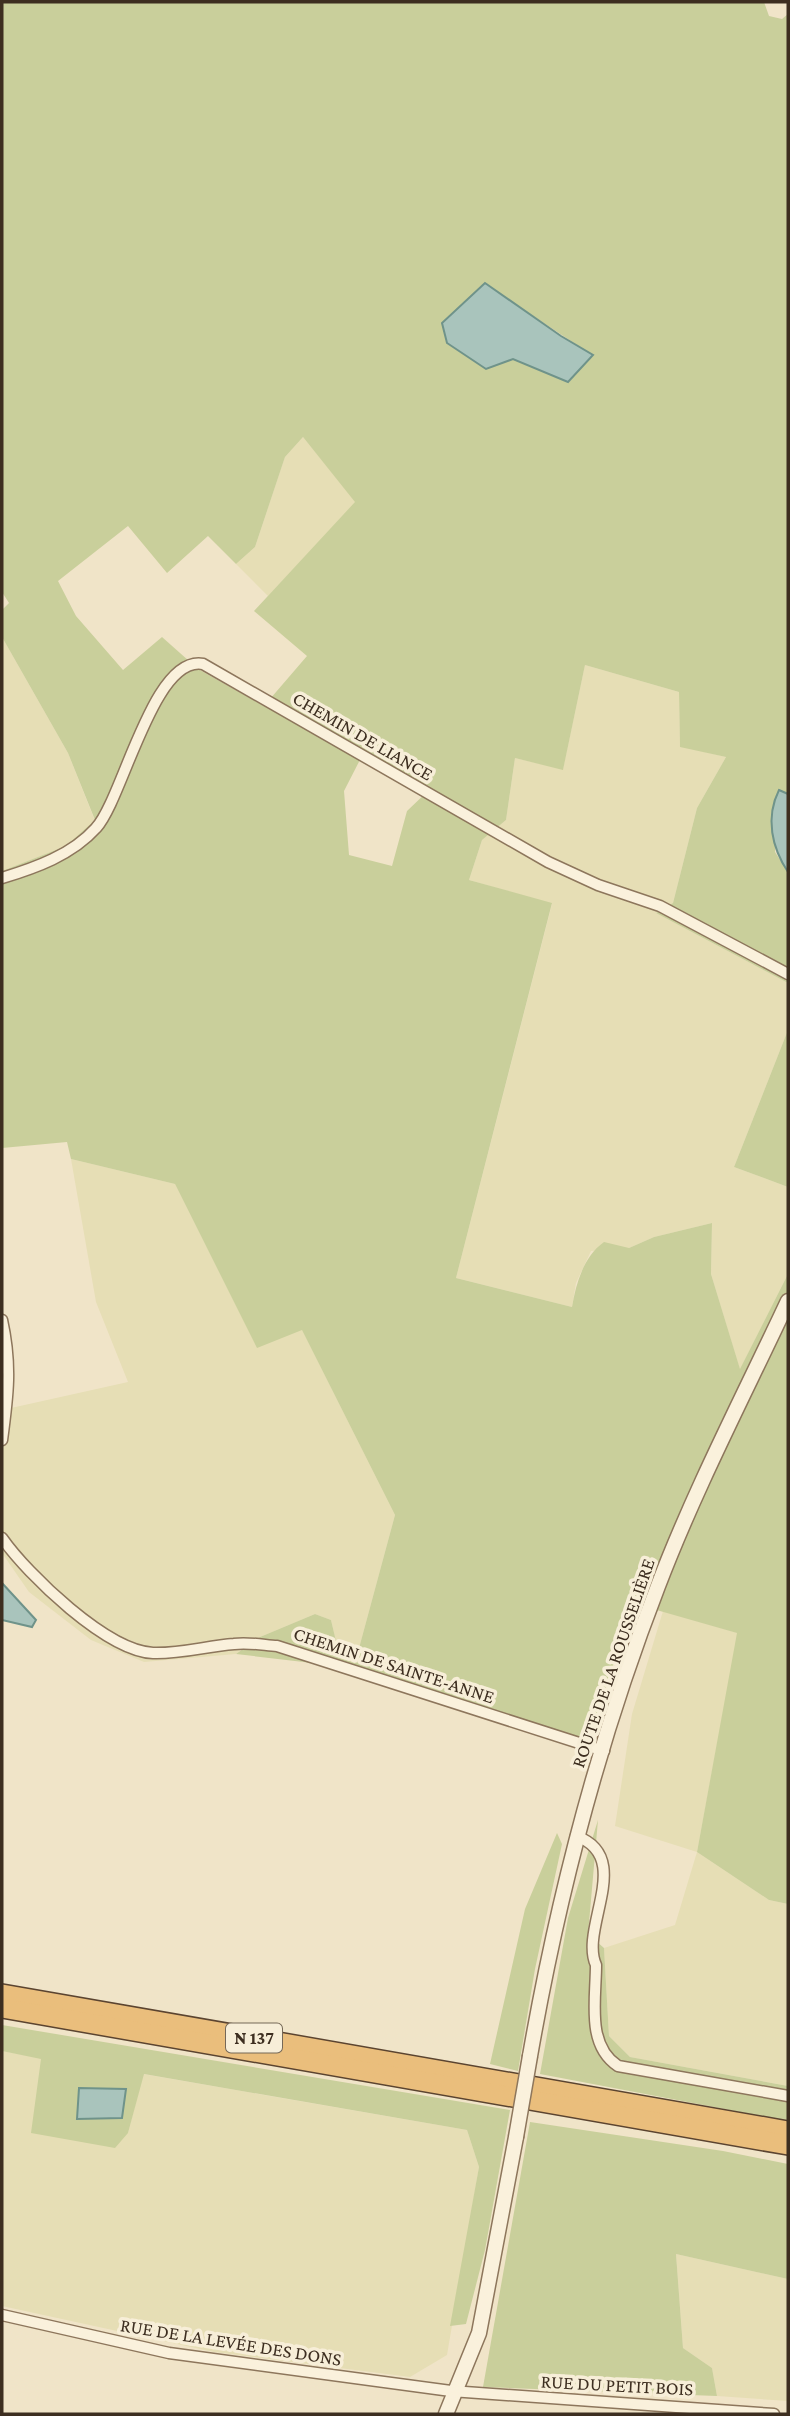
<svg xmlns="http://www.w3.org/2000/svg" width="790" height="2416" viewBox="0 0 790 2416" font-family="'Crimson Pro',serif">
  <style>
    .farmland { fill: #e6deb5 }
    .green { fill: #c9cf9b; fill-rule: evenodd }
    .water { fill: #a9c4bc; stroke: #6f938a; stroke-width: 2 }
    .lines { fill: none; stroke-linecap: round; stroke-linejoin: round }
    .minor-casing { stroke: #8d765c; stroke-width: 13 }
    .tertiary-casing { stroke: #8d765c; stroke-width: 17 }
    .trunk-casing { stroke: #5b4430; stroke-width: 22 }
    .minor { stroke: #faf1dc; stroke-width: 10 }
    .tertiary { stroke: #faf1dc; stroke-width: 14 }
    .trunk { stroke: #eabe7c; stroke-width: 19 }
    .tertiary-bridge-casing { stroke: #8d765c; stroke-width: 17; stroke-linecap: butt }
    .tertiary-bridge { stroke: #faf1dc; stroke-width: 14 }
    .labels { text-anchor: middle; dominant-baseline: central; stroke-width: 7; stroke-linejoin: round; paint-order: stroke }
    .shield { fill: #f7eed8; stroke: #756857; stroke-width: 2 }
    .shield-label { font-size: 18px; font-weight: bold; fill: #3d2e20 }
    .street-label { font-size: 19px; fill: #3d2e20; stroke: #f7eed8 }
  </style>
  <rect width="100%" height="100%" fill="#f0e4c8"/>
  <g class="farmland">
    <polygon points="303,437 356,502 268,596 236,564 255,547 285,457"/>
    <polygon points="2,637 68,753 95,821 66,846 2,871"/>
    <polygon points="585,665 679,692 680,746 726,757 697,808 673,903 656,913 788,983 788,1030 734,1167 788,1187 788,1274 740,1370 711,1274 712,1223 654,1237 629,1248 591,1251 576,1283 572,1307 456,1278 552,904 469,880 482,840 506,820 515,758 563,769"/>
    <polygon points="71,1159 175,1184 257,1347 302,1329 395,1515 355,1663 340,1659 331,1620 315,1614 260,1637 236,1654 144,1662 91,1640 29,1592 2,1553 2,1410 128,1382 96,1302"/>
    <polygon points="663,1611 738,1633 697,1852 769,1900 788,1904 788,2086 630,2057 609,2036 604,1948 675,1925 697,1852 615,1826 632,1714"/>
    <polygon points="2,2051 41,2058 128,2133 143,2074 467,2130 479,2167 447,2355 410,2377 214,2352 2,2306"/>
    <polygon points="676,2254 788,2279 788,2401 717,2396 712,2368 683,2348"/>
  </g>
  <g class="green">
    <path d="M2 2H764L769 16 782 19 788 14V794L779 791 775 852 788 872V983L656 913 673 903 697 808 726 757 680 747 679 692 585 665 563 770 515 758 506 820 482 840 469 880 552 903 456 1278 572 1307C576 1283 584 1256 604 1242L629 1248 654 1237 712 1223 711 1274 740 1369 788 1274V1904L769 1900 697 1852 737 1633 639 1605 612 1668 591 1731 572 1744 312 1663 236 1654 260 1637 315 1614 331 1620 340 1658 355 1663 395 1515 302 1330 257 1348 175 1184 71 1159 67 1142 2 1148V871L66 846 95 820 68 753 2 637V610L9 603 2 592ZM485 284 592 355 569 382 513 359ZM303 437 355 502 254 611 307 656 264 706 198 669 162 637 123 670 76 616 58 581 128 526 167 573 208 536 236 564 255 547 285 457ZM364 752 429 790 407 811 392 866 349 855 344 791Z"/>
    <polygon points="788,1030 788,1187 734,1167"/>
    <polygon points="598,1820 588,1934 604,1948 609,2036 630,2057 788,2086 788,2121 540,2074 568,1918"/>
    <polygon points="557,1833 562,1844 535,1969 518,2071 490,2064 525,1909"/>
    <polygon points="2,2025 510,2110 485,2250 466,2324 450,2326 479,2167 467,2130 144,2074 128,2133 115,2148 31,2133 41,2059 2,2051"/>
    <polygon points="530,2122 723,2151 788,2164 788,2279 676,2254 683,2348 712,2368 717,2396 483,2387"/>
  </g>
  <g class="water">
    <polygon points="485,283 561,336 593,355 568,382 513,359 486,369 447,343 442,323"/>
    <path d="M779 790 788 794V872C772 848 765 818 779 790Z"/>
    <polygon points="2,1583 36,1620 32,1627 2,1620"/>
    <polygon points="79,2088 126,2089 122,2118 77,2119"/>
  </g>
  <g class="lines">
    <g class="minor-casing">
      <g id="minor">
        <path d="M2 878C35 868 72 855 96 828 123 799 153 655 203 664L548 862 598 885 660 906 788 974"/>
        <path d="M2 1320C12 1365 8 1396 2 1440"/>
        <path d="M2 1538C28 1575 107 1651 153 1653 180 1654 207 1646 234 1644 248 1642 263 1645 277 1646L604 1751"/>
        <path d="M576 1836C635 1857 579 1928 596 1965 596 2000 586 2045 618 2066L788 2096"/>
        <polyline points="2,2315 169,2353 451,2391 774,2414"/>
      </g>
    </g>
    <g class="tertiary-casing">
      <g id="tertiary">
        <path d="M530 2056C558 1896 599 1738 658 1586 695 1489 744 1395 788 1301"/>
        <polyline points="446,2414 479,2333 516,2137"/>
      </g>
    </g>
    <g class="trunk-casing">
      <g id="trunk">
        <polyline points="2,1994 788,2131"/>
        <polyline points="2,2008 788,2145"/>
      </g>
    </g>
    <use href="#minor" class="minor"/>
    <use href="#tertiary" class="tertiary"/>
    <use href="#trunk" class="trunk"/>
    <g class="tertiary-bridge-casing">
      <polyline id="tertiary-bridge" points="516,2137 530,2056"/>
    </g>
    <use href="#tertiary-bridge" class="tertiary-bridge"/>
  </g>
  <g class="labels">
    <rect class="shield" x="226" y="2023.5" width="56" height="29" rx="5"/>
    <g class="shield-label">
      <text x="254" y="2038">N 137</text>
    </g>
    <g class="street-label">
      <text transform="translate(363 736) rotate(30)">CHEMIN DE LIANCE</text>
      <text transform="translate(613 1663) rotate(-71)">ROUTE DE LA ROUSSELIÈRE</text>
      <text transform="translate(394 1665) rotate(18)">CHEMIN DE SAINTE-ANNE</text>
      <text transform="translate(231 2342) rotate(9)">RUE DE LA LEVÉE DES DONS</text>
      <text transform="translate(617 2385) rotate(3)">RUE DU PETIT BOIS</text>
    </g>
  </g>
  <rect width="790" height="2416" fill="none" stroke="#3d2e20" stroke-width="7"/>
</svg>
